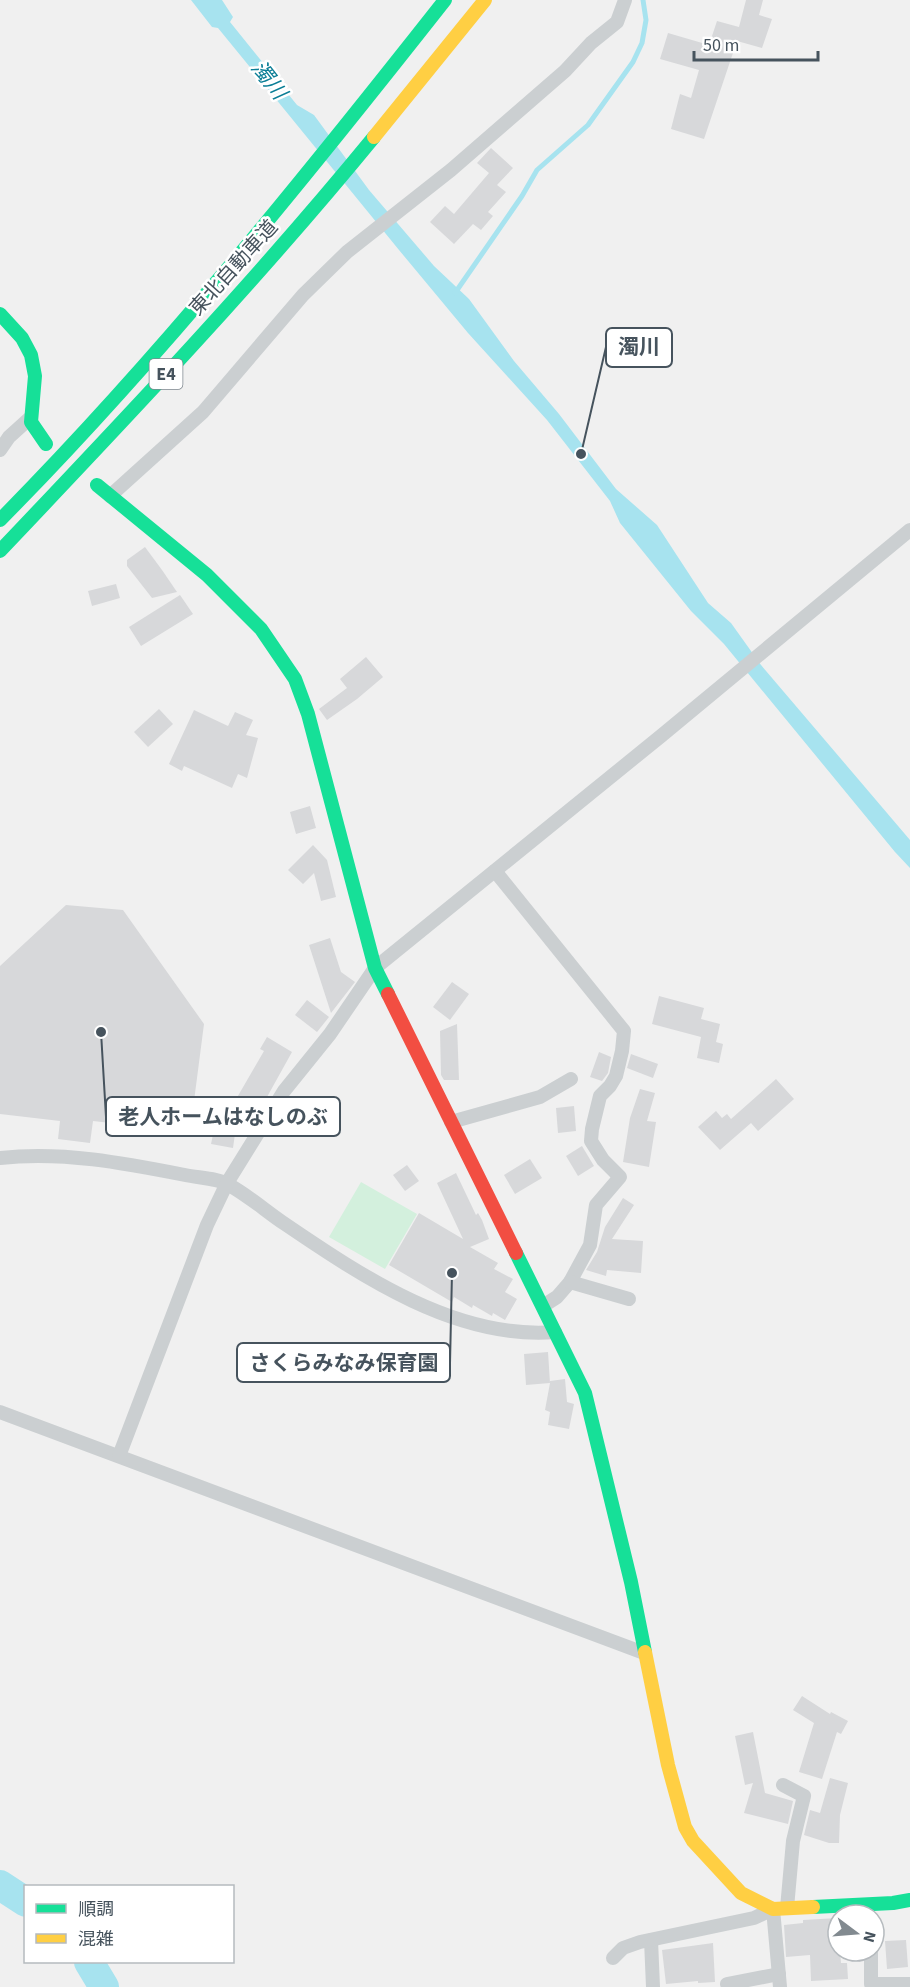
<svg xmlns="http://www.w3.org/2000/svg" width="910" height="1987" viewBox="0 0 910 1987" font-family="'Source Sans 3','Noto Sans JP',sans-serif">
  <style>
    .green { fill: #d3f0dd }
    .water { fill: #a7e3ef }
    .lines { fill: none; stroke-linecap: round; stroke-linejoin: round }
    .stream { stroke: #a7e3ef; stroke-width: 5 }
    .river { stroke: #a7e3ef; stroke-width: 30 }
    .building { fill: #d7d8da }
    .street { stroke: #cbcfd1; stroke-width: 14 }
    .fast { stroke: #16e098; stroke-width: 14 }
    .slow { stroke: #ffcf43; stroke-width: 14 }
    .jam { stroke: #f24e42; stroke-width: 14 }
    .labels { text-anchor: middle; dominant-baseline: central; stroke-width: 5; stroke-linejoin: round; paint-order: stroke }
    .shield { fill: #fff; stroke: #7e878e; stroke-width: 1.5 }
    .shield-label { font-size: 18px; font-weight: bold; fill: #46535d }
    .street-label { font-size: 20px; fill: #46535d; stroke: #fff }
    .water-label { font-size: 21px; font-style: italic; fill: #0a7e96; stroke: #fff }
    .leader { fill: none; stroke: #46535d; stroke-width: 2 }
    .callout-dot { fill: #46535d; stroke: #fff; stroke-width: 2 }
    .callout { fill: #fff; stroke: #46535d; stroke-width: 2 }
    .callout-label { font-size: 21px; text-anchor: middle; font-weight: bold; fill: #46535d }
  </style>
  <rect width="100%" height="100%" fill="#f0f0f0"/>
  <polygon class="green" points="361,1182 417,1214 385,1269 329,1237"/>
  <polygon class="water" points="191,0 222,0 233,17 230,22 297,105 314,115 369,190 434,266 469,299 514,361 559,414 616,489 657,525 708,603 731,623 761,665 910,840 910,868 895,852 724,644 691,611 620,523 610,501 547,420 468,333 399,250 218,28 212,27"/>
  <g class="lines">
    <polyline class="stream" points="455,293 522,196 537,170 588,125 633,62 642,43 646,20 643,0"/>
    <g class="river">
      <polyline points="0,1885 26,1902"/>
      <polyline points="89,1962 104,1987"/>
    </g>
  </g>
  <g class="building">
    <polygon points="746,0 763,0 759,15 772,19 762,48 737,41 704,139 671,129 680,94 691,98 699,70 660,59 668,33 709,45 717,21 739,27"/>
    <polygon points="491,148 513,168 497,185 506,192 488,212 493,216 481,230 473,224 454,244 430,222 445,206 454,214 489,173 477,163"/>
    <polygon points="145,547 162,570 177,592 152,598 127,566 127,560"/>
    <polygon points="116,584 120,598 92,606 88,591"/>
    <polygon points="180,595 193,614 141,646 129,627"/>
    <polygon points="366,657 383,677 357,699 327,720 319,709 347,688 340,679"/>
    <polygon points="159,709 173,724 148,747 134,732"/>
    <polygon points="194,710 228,726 235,712 253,720 246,735 258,738 247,778 238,774 232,788 184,766 182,771 169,764"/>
    <polygon points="310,806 316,828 296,834 290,812"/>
    <polygon points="313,845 327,860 336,897 321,901 314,873 303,884 288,870"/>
    <polygon points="66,905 123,910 204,1024 190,1132 93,1121 90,1143 58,1139 60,1121 0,1114 0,966"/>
    <polygon points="330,938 341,972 355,982 331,1013 309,945"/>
    <polygon points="452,982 469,994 450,1020 433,1007"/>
    <polygon points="659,996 704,1008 701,1019 720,1024 716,1042 723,1044 719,1063 697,1058 701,1037 652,1024"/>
    <polygon points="307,1000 329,1017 317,1032 295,1015"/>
    <polygon points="457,1024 459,1080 444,1080 441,1075 440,1031"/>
    <polygon points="267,1037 292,1052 262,1106 258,1104 248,1131 236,1127 233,1148 211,1144 214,1130 222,1131 234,1101 235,1101 264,1051 260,1049"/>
    <polygon points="599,1052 611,1057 608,1073 602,1081 590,1077"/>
    <polygon points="631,1054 658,1064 653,1078 627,1068"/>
    <polygon points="776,1079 794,1099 758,1131 751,1123 720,1150 698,1127 716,1111 722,1118 727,1114 731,1119"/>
    <polygon points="640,1089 655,1093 647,1121 656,1122 649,1167 623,1162 630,1118"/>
    <polygon points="574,1106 576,1131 558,1133 556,1108"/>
    <polygon points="582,1146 594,1166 578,1176 566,1156"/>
    <polygon points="530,1159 542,1178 515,1194 504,1175"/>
    <polygon points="407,1165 419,1181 405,1191 393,1175"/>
    <polygon points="456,1173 476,1215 478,1213 482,1220 489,1239 470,1247 498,1263 494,1269 513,1279 505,1292 517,1299 505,1320 493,1313 492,1316 473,1305 472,1308 454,1297 452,1302 389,1265 419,1213 463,1239 437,1183"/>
    <polygon points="623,1198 634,1205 612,1239 643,1241 641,1273 607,1270 606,1276 586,1270 597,1252 605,1227"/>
    <polygon points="548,1352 550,1383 550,1381 565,1379 567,1402 574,1404 569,1429 548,1425 550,1412 545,1410 550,1383 526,1385 524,1354"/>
    <polygon points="802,1696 830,1714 831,1712 848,1721 841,1734 837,1732 822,1779 799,1772 814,1723 793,1710"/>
    <polygon points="753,1732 765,1793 793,1801 788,1824 744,1813 753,1783 745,1785 735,1736"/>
    <polygon points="830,1778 848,1783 840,1815 839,1843 829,1843 804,1835 810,1810 820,1813"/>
    <polygon points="838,1918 838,1951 840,1951 841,1963 847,1963 848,1979 811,1981 810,1955 786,1957 784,1925 803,1923 803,1920"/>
    <polygon points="906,1940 908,1967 887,1969 885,1941"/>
    <polygon points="713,1943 715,1982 698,1983 698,1981 666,1984 662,1950"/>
  </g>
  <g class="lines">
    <g class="street">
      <polyline points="0,450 9,437 30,418"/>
      <polyline points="110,496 203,412 303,295 347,252 451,170 565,71 591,43 617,22 625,0"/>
      <polyline points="495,871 624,1031 622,1051 616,1076 610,1086 600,1096 592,1129 591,1141 603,1160 620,1177 596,1205 590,1245 570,1282 557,1297 543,1306"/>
      <polyline points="451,1122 540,1097 571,1079"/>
      <path d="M0 1158C62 1151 124 1163 185 1175 199 1178 218 1178 229 1185 249 1196 267 1212 285 1224 363 1277 457 1340 555 1332"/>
      <polyline points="570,1282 629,1299"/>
      <polyline points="0,1412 644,1653"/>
      <polyline points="119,1456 207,1225 227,1183 284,1091 330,1034 375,968 661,736 910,530"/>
      <polyline points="783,1785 804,1796 793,1841 787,1908"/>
      <polyline points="651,1940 653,1987"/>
      <polyline points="871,1951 871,1984 910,1984"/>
      <polyline points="613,1958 623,1948 640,1942 754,1918 773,1909 780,1987"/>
      <polyline points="727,1984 779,1974"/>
    </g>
    <g class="fast">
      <polyline points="0,314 22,338 31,355 35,376 31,422 46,444"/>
      <polyline points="97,485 207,575 261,629 295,679 308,714 375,968 388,994"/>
      <path d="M0 520C160 358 304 179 445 0"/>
      <path d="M0 551C128 416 256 281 374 137"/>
      <polyline points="516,1253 585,1393 631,1582 645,1652"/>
      <polyline points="813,1907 893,1903 910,1900"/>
    </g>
    <g class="slow">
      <polyline points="374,137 485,0"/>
      <polyline points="645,1652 668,1765 685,1827 693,1841 741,1893 773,1909 813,1907"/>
    </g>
    <polyline class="jam" points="388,994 516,1253"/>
  </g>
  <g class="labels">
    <rect class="shield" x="149.5" y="359" width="33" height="30" rx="4.5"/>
    <g class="shield-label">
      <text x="166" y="374">E4</text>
    </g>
    <g class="street-label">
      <text transform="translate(234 268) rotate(-48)">東北自動車道</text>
    </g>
    <g class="water-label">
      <text transform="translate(269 80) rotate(52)">濁川</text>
    </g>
  </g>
  <path class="leader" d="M581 454L606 347M101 1032L106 1117M452 1273L450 1363"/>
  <g class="callout-dot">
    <circle cx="581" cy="454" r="6"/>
    <circle cx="101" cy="1032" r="6"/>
    <circle cx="452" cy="1273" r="6"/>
  </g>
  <g class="callout">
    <rect x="606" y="328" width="66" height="39" rx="6"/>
    <rect x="106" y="1097" width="234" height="39" rx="6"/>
    <rect x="237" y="1343" width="213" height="39" rx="6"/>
  </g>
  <g class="callout-label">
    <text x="639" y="354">濁川</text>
    <text x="223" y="1124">老人ホームはなしのぶ</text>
    <text x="344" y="1370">さくらみなみ保育園</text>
  </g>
  <rect x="24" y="1885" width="210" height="78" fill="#ffffff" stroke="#b5babe" stroke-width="1.5"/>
  <rect x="36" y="1904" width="30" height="9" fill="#16e098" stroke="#b5babe" stroke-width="1.5"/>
  <text x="78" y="1915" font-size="18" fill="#46535d">順調</text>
  <rect x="36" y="1934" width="30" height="9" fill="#ffcf43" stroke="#b5babe" stroke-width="1.5"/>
  <text x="78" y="1945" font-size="18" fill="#46535d">混雑</text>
  <g transform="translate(856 1933) rotate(106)"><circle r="28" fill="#ffffff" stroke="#b5babe" stroke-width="1.5"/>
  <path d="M0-4.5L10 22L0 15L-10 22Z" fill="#828a90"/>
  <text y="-9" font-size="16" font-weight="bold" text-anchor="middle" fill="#46535d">N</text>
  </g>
  <path d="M694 51v9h124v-9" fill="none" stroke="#46535d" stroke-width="3"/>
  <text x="703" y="51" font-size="18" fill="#46535d" stroke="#ffffff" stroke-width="4.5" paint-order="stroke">50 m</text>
</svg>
